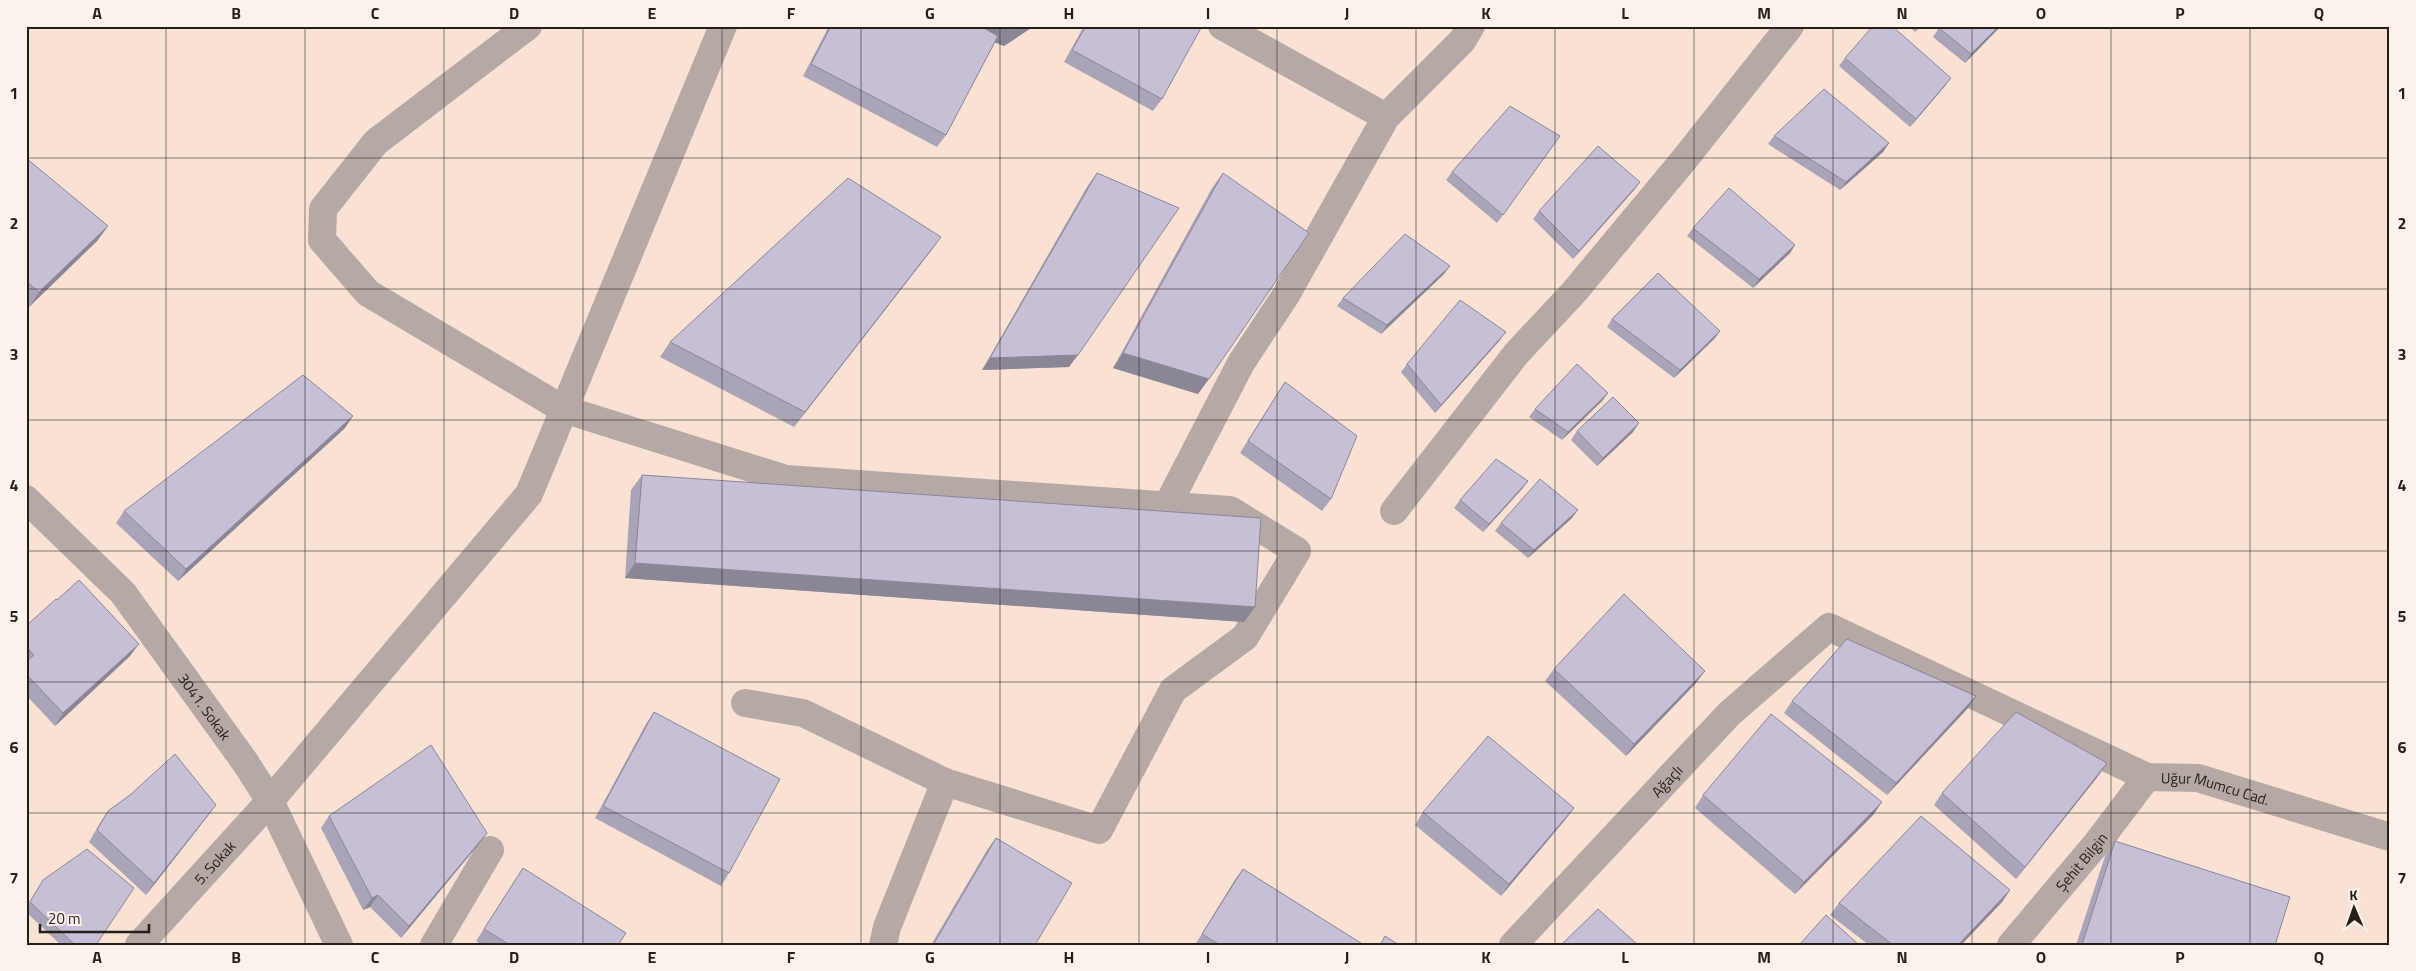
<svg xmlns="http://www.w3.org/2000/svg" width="2416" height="971" viewBox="0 0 2416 971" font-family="'Titillium Web',sans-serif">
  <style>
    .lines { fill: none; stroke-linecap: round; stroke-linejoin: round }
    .street { stroke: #b4a9a4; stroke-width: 28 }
    .wall { fill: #aaa4b8 }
    .shaded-wall { fill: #8b8696 }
    .building { fill: #c6bfd6; stroke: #8b8696 }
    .grid { fill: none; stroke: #261e19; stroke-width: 1; stroke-opacity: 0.55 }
    .labels { text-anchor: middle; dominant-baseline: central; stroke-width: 4; stroke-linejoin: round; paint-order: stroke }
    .street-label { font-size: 15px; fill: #261e19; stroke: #fcf2ec }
    .neatline { fill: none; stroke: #261e19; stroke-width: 2 }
    .grid-label { font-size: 16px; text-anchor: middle; font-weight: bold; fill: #261e19 }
  </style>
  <rect width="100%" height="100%" fill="#f9e2d4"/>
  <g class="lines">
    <g class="street">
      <polyline points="528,26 376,142 323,209 322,240 368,293 563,409 786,479 1230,510 1297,551 1245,637 1173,690 1099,830 945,782 803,713 745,703"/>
      <polyline points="1222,26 1386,117"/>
      <path id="s1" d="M26 499 123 593 245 762 270 801 339 945"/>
      <polyline points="1168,504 1241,363 1286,295 1386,117 1462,41 1471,26"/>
      <polyline points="1394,511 1516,354 1574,292 1683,161 1790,26"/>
      <path id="s2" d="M139 945 270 801 529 494 723 26"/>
      <polyline points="434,945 490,850"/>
      <polyline points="883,945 887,927 945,782"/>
      <path id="s3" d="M1513 945 1729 714 1829 627 2147 777 2198 778 2390 837"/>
      <path id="s4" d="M2011 945 2097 843 2147 777"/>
    </g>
  </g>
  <g class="wall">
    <polygon points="829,26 1034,26 1004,46 995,42 946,135 937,147 803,76"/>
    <polygon points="1084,26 1202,26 1162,99 1153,111 1064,62"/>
    <polygon points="1909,26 1922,26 1915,32"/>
    <polygon points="2001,26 1965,63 1933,37 1939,28"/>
    <polygon points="1845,58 1945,86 1910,127 1839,66"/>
    <polygon points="1560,136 1497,223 1446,180 1452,172"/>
    <polygon points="1774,136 1889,143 1883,152 1840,190 1768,144"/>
    <polygon points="26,158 108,226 97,241 29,307 26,305"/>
    <polygon points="1097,173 1069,367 982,370 1088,185"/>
    <polygon points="1223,173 1198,394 1113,368 1212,188"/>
    <polygon points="1640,182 1634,190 1573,259 1533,219 1539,211"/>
    <polygon points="1693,228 1795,245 1790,253 1753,288 1687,236"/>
    <polygon points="941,237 930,252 794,427 660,357 670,342"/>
    <polygon points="1444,274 1381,334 1337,306 1343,298"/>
    <polygon points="1612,319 1720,331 1714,339 1674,378 1607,327"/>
    <polygon points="1500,340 1435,413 1401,372 1407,364"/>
    <polygon points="1285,382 1331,499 1322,511 1240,453 1277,394"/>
    <polygon points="1608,393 1602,401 1562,440 1529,417 1535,409"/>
    <polygon points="345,428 178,581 116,523 124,511"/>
    <polygon points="1577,431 1633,432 1597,466 1571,440"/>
    <polygon points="642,475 1244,622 625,578 631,490"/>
    <polygon points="1528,481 1522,489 1483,532 1454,508 1460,500"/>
    <polygon points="1572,518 1528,558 1495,531 1501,523"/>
    <polygon points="57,600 130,656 55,726 26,695 26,626"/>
    <polygon points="1554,669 1696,683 1626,756 1545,681"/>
    <polygon points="1976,696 1968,708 1887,795 1784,713 1792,701"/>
    <polygon points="654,712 729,873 721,886 595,818 646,724"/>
    <polygon points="2099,775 2016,879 1934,805 1942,793"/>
    <polygon points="1703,795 1874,814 1795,894 1695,808"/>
    <polygon points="1574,808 1565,820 1501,896 1415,825 1423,812"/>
    <polygon points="108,811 207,817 146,895 89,842 100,823"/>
    <polygon points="329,816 487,833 478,845 401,938 370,907 363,910 321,828"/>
    <polygon points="996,838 1035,945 931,945 987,850"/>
    <polygon points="2115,841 2275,945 2076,945 2105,856"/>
    <polygon points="523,868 618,945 482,945 476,941"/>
    <polygon points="1243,869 1364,945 1195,945 1234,881"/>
    <polygon points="43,880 96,945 61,945 26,912 26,908"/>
    <polygon points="2010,890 2002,902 1961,945 1869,945 1830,915 1839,903"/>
  </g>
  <g class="shaded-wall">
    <polygon points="955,26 1034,26 1004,46"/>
    <polygon points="1999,26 2001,26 1965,63 1971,54"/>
    <polygon points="1951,78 1945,86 1910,127 1916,119"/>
    <polygon points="1889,143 1883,152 1840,190 1846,182"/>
    <polygon points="1640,182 1634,190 1573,259 1579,251"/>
    <polygon points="108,226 97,241 29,307 39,292"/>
    <polygon points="941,237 930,252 794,427 805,412"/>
    <polygon points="1795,245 1790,253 1753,288 1759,279"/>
    <polygon points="1450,266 1444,274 1381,334 1387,325"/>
    <polygon points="1720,331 1714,339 1674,378 1680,370"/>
    <polygon points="1506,332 1500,340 1435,413 1441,405"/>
    <polygon points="1123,353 1209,379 1198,394 1113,368"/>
    <polygon points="1078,355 1069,367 982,370 990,358"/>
    <polygon points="1608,393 1602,401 1562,440 1568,432"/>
    <polygon points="353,416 345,428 178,581 186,569"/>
    <polygon points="1639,423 1633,432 1597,466 1603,458"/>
    <polygon points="1528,481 1522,489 1483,532 1489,524"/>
    <polygon points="1578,510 1572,518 1528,558 1534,550"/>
    <polygon points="635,563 1255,607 1244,622 625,578"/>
    <polygon points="139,644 130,656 55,726 63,713"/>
    <polygon points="1705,671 1696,683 1626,756 1634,744"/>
    <polygon points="1976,696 1968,708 1887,795 1896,783"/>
    <polygon points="2107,763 2099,775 2016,879 2025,867"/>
    <polygon points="1882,802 1874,814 1795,894 1804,882"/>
    <polygon points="216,805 207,817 146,895 154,883"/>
    <polygon points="1574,808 1565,820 1501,896 1509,884"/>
    <polygon points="487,833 478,845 401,938 409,926"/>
    <polygon points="2010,890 2002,902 1961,945 1958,945"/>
    <polygon points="378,895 370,907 363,910 372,898"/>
  </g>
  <g class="building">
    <polygon points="831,26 980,26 998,36 946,135 811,64"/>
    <polygon points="1004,26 1021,26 1014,30"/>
    <polygon points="1086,26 1202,26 1162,99 1072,50"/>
    <polygon points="1873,26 1892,26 1951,78 1916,119 1845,58"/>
    <polygon points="1941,26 1999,26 1971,54 1939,28"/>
    <polygon points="1824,89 1889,143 1846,182 1774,136"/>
    <polygon points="1510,106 1560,136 1503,215 1452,172"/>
    <polygon points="1598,146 1640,182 1579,251 1539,211"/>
    <polygon points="26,158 108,226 39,292 26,281"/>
    <polygon points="1097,173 1179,208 1078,355 990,358"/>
    <polygon points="1223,173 1309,233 1209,379 1123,353"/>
    <polygon points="848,178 941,237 805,412 670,342"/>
    <polygon points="1729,188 1795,245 1759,279 1693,228"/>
    <polygon points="1405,234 1450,266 1387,325 1343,298"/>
    <polygon points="1658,273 1720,331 1680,370 1612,319"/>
    <polygon points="1460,300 1506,332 1441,405 1407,364"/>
    <polygon points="1577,364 1608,393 1568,432 1535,409"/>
    <polygon points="303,375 353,416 186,569 124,511"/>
    <polygon points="1285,382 1357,436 1331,499 1248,441"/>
    <polygon points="1613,397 1639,423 1603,458 1577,431"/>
    <polygon points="1496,459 1528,481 1489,524 1460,500"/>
    <polygon points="642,475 1261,518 1255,607 635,563"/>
    <polygon points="1540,479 1578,510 1534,550 1501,523"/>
    <polygon points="79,580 139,644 63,713 26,674 26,662 34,655 26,647 26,626 56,599 57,600"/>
    <polygon points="1624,594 1705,671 1634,744 1554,669"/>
    <polygon points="1847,639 1976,696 1896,783 1792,701"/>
    <polygon points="654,712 780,779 729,873 603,806"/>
    <polygon points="2016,712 2107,763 2025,867 1942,793"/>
    <polygon points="1771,714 1882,802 1804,882 1703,795"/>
    <polygon points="1488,736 1574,808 1509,884 1423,812"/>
    <polygon points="431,745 487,833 409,926 378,895 372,898 329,816"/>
    <polygon points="175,754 216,805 154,883 97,830 108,811 130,795"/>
    <polygon points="1921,816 2010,890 1958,945 1893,945 1839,903"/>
    <polygon points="996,838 1072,883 1035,945 933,945"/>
    <polygon points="2115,841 2290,897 2275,945 2082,945"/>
    <polygon points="87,849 134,888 96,945 75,945 30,902 43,880"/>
    <polygon points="523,868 626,933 618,945 510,945 484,929"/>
    <polygon points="1243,869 1364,945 1220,945 1202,934"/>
    <polygon points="1598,909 1638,945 1561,945"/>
    <polygon points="1826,915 1859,945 1799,945"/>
    <polygon points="1385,936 1399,945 1380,945"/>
  </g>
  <path class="grid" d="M166 26V945M305 26V945M444 26V945M583 26V945M722 26V945M861 26V945M1000 26V945M1139 26V945M1277 26V945M1416 26V945M1555 26V945M1694 26V945M1833 26V945M1972 26V945M2111 26V945M2250 26V945M26 158H2390M26 289H2390M26 420H2390M26 551H2390M26 682H2390M26 813H2390"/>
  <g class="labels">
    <g class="street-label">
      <text stroke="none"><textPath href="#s1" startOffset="275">3041. Sokak</textPath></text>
      <text stroke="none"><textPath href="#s3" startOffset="225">Ağaçlı</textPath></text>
      <text stroke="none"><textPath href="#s3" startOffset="870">Uğur Mumcu Cad.</textPath></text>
      <text stroke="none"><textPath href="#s2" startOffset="112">5. Sokak</textPath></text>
      <text stroke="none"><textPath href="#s4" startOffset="109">Şehit Bilgin</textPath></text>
    </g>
  </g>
  <rect width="2416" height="971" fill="none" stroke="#fcf2ec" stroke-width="55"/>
  <g transform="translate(2354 908) rotate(358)" stroke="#fcf2ec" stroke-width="4" paint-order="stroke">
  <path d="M0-4L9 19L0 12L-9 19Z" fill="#261e19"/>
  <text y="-8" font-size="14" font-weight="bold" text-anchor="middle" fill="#261e19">K</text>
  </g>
  <path d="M40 924v8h109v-8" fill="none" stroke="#261e19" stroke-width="2.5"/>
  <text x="48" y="924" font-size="15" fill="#261e19" stroke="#fcf2ec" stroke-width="4" paint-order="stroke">20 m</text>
  <rect x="28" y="28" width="2360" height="916" class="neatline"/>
  <g class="grid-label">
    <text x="97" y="19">A</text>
    <text x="236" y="19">B</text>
    <text x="375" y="19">C</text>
    <text x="514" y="19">D</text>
    <text x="652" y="19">E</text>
    <text x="791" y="19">F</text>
    <text x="930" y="19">G</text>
    <text x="1069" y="19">H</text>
    <text x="1208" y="19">I</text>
    <text x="1347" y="19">J</text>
    <text x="1486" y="19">K</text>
    <text x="1625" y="19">L</text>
    <text x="1764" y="19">M</text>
    <text x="1902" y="19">N</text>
    <text x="2041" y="19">O</text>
    <text x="2180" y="19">P</text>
    <text x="2319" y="19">Q</text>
    <text x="14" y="99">1</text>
    <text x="2402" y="99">1</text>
    <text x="14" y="229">2</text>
    <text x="2402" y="229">2</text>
    <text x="14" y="360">3</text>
    <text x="2402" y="360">3</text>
    <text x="14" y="491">4</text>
    <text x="2402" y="491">4</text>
    <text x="14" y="622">5</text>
    <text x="2402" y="622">5</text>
    <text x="14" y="753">6</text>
    <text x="2402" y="753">6</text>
    <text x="14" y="884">7</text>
    <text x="2402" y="884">7</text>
    <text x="97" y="963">A</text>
    <text x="236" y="963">B</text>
    <text x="375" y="963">C</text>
    <text x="514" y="963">D</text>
    <text x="652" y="963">E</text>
    <text x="791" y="963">F</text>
    <text x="930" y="963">G</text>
    <text x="1069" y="963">H</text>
    <text x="1208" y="963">I</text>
    <text x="1347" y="963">J</text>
    <text x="1486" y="963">K</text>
    <text x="1625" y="963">L</text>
    <text x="1764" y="963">M</text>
    <text x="1902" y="963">N</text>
    <text x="2041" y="963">O</text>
    <text x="2180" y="963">P</text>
    <text x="2319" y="963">Q</text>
  </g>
</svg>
